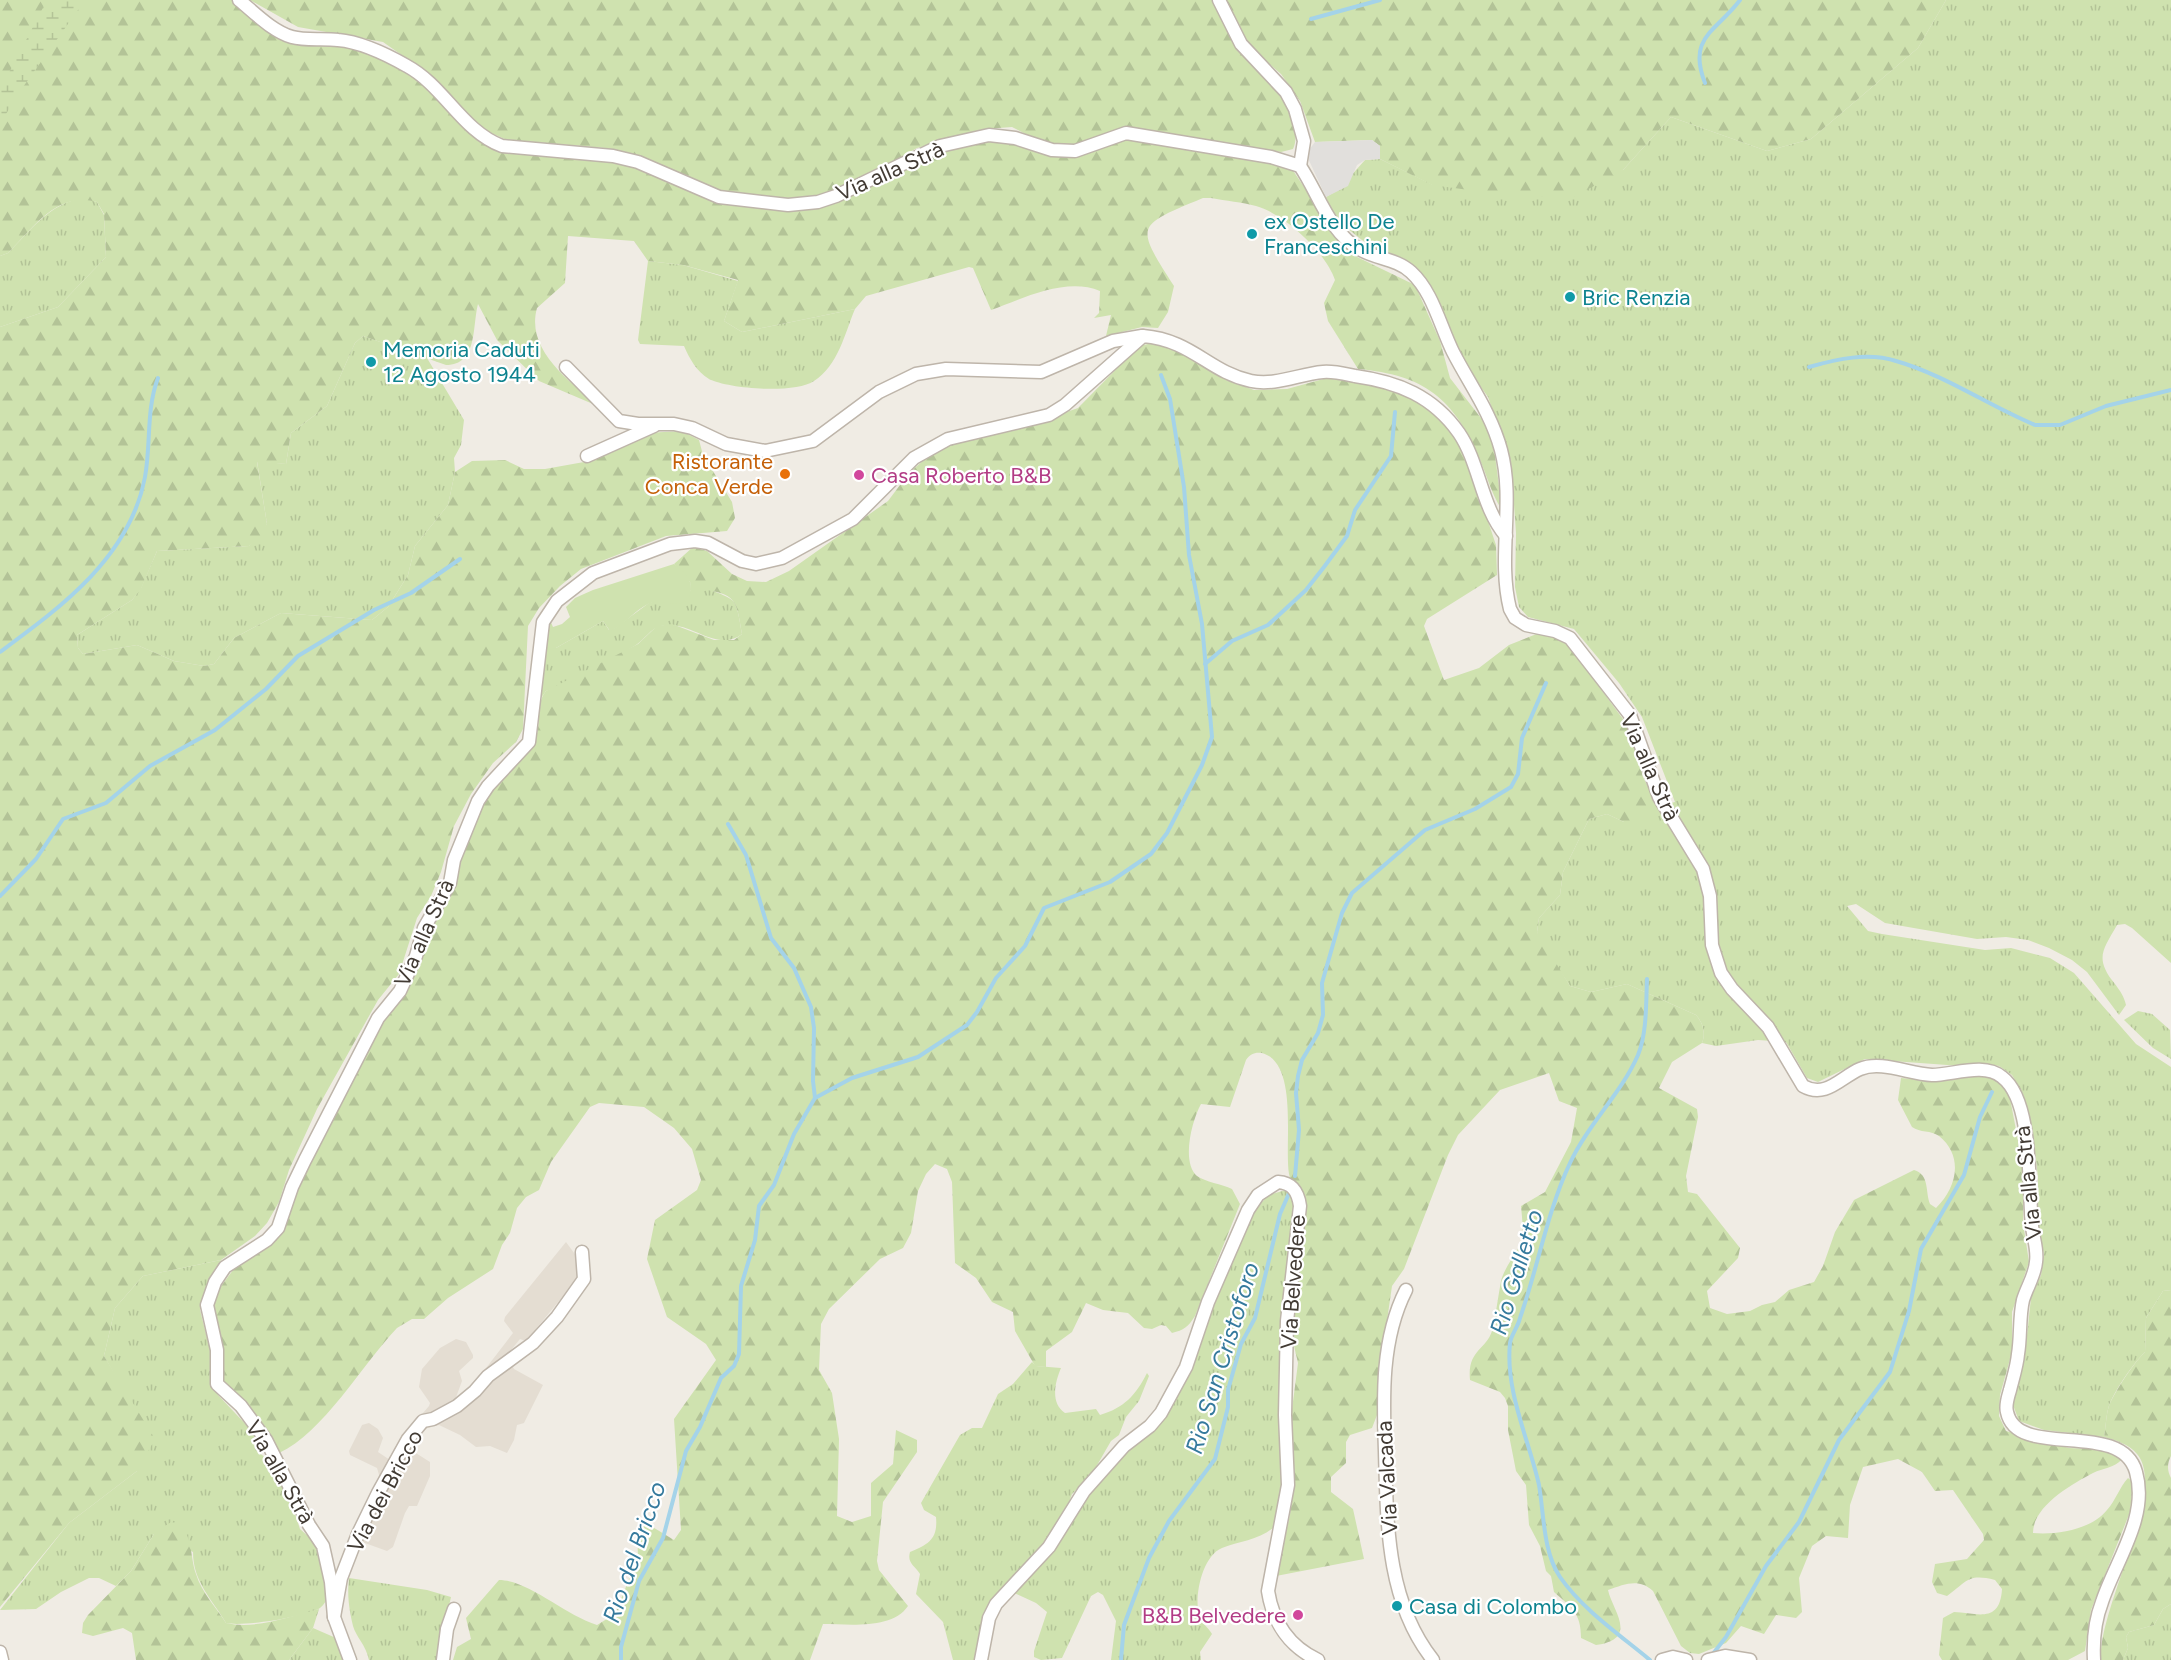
<svg xmlns="http://www.w3.org/2000/svg" width="2171" height="1660" viewBox="0 0 2171 1660" font-family="Figtree,sans-serif">
  <style>
    .residential { fill: #e4ddd2 }
    .grass { fill: url(#grass-tufts) }
    .forest { fill: url(#forest-firs) }
    .wetland { fill: url(#wetland-marsh) }
    .park { fill: #cfe2af }
    .parking { fill: #e1dfdc }
    .lines { fill: none; stroke-linecap: round; stroke-linejoin: round }
    .stream { stroke: #a4d3e9; stroke-width: 4 }
    .minor-casing { stroke: #beb5aa; stroke-width: 15 }
    .minor { stroke: #fff; stroke-width: 12 }
    .culture-dot { fill: #0f9aa8; stroke: #fff; stroke-width: 2 }
    .food-dot { fill: #e8710a; stroke: #fff; stroke-width: 2 }
    .hotel-dot { fill: #d1479c; stroke: #fff; stroke-width: 2 }
    .labels { text-anchor: middle; dominant-baseline: central; stroke-width: 4.5; stroke-linejoin: round; paint-order: stroke }
    .street-label { font-size: 22px; fill: #423b34; stroke: #fff }
    .culture-label { font-size: 22px; fill: #0d838f; stroke: #fff; text-anchor: start }
    .food-label { font-size: 22px; fill: #c56008; stroke: #fff; text-anchor: end }
    .hotel-label { font-size: 22px; fill: #b23c85; stroke: #fff; text-anchor: start }
    .water-label { font-size: 24px; font-style: italic; fill: #357a9d; stroke: #fff }
  </style>
  <defs>
    <pattern id="grass-tufts" width="24" height="20" patternUnits="userSpaceOnUse" patternTransform="scale(1.5)"><rect width="24" height="20" fill="#cfe2af"/><path d="M3 7l-1-3M5 7V3M7 7l1-3M15 17l-1-3M17 17v-4M19 17l1-3" fill="none" stroke="#b3c397"/></pattern>
    <pattern id="forest-firs" width="22" height="20" patternUnits="userSpaceOnUse" patternTransform="scale(1.5)"><rect width="22" height="20" fill="#cfe2af"/><path d="M5 1l3.5 6h-7zM16 11l3.5 6h-7z" fill="#b3c397"/></pattern>
    <pattern id="wetland-marsh" width="20" height="14" patternUnits="userSpaceOnUse" patternTransform="scale(1.5)"><rect width="20" height="14" fill="#cfe2af"/><path d="M1 5h8M5 5V1M11 12h8M15 12V8" fill="none" stroke="#b3c397"/></pattern>
  </defs>
  <rect width="100%" height="100%" fill="#f0ece4"/>
  <polygon class="residential" points="566,1242 577,1257 578,1278 526,1341 520,1339 507,1355 514,1369 543,1385 524,1423 517,1425 514,1440 507,1453 490,1446 476,1447 460,1435 439,1425 421,1430 411,1450 430,1462 430,1476 417,1506 409,1506 405,1513 393,1547 387,1551 351,1538 380,1478 377,1468 350,1455 349,1451 362,1425 369,1423 378,1429 383,1438 378,1452 390,1460 410,1428 429,1406 430,1403 419,1387 422,1369 440,1348 456,1339 466,1342 473,1355 473,1358 459,1371 462,1381 455,1400 466,1394 513,1333 504,1321 505,1317"/>
  <g class="grass">
    <path d="M1946 0H2171V963L2132 928 2125 924 2117 925C2103 950 2094 958 2115 984 2120 991 2124 996 2126 1005L2119 1015 2087 972 2072 960 2049 948 2028 940 2006 937 1977 939 1885 923 1856 904 1847 906 1868 931 1882 934 1985 950 2011 948 2050 958 2074 973 2136 1044 2171 1067V1290L2163 1291 2146 1318 2145 1352C2133 1364 2117 1387 2110 1403 2106 1412 2106 1427 2104 1437L2044 1430 2019 1421 2013 1405 2025 1354 2031 1298 2041 1275 2044 1254 2038 1227V1177L2032 1128 2023 1094 2012 1075 1999 1066 1981 1063 1961 1066 1865 1059 1818 1082 1807 1078 1786 1042 1758 1040 1716 1046 1702 1043C1706 1033 1703 1023 1696 1015L1627 984 1591 992 1570 986 1539 939 1537 932 1539 918 1560 895 1563 872 1589 819 1607 814 1624 822 1658 806 1675 802 1642 717 1619 683 1574 629 1528 617 1519 607 1515 587 1516 533 1511 462 1488 397 1465 365 1418 272C1404 256 1395 259 1378 250 1357 238 1334 220 1326 197L1338 190 1365 160 1380 159 1433 185 1623 170 1671 117 1767 151 1811 139 1918 48Z"/>
    <path d="M82 198 97 202 104 215 106 257 58 307 0 327V256L8 253C31 230 49 204 82 198Z"/>
    <path d="M648 261 683 265 738 281 724 321 742 332 855 309C845 333 838 366 814 381 795 394 729 389 709 379 697 372 689 358 684 346L640 344 638 340Z"/>
    <polygon points="363,336 427,358 464,420 461,445 454,458 455,472 448,505 415,546 408,575 388,607 372,620 281,613 234,638 214,664 204,666 174,661 137,645 83,654 78,648 77,635 132,600 141,588 157,551 249,546 267,524 257,461 286,464 291,433 327,406 355,343"/>
    <path d="M690 582C699 586 730 596 733 601 739 609 740 625 742 634 716 654 690 619 661 626 651 628 644 640 636 645 611 660 573 682 546 691L541 698 539 647 556 648 603 621 609 630 615 628 649 603 691 591Z"/>
    <polygon points="2138,1011 2152,1014 2170,1030 2171,1059 2153,1048 2124,1020"/>
    <path d="M1286 1190 1294 1196 1295 1226 1280 1337 1283 1360 1284 1492 1274 1527C1260 1540 1239 1541 1222 1548 1202 1556 1194 1597 1199 1615 1201 1623 1208 1627 1212 1634L1200 1652 1201 1660H1111L1116 1621 1103 1595 1098 1592 1091 1596 1062 1658 1041 1660 1034 1657V1651L1047 1612 1036 1603 1012 1592 1080 1502 1125 1451 1148 1434 1205 1321 1248 1219 1268 1195Z"/>
    <path d="M221 1260 205 1290 200 1310 211 1354 212 1383 218 1395 253 1432 259 1453 271 1461 291 1502 300 1529 310 1538 320 1554 328 1596C326 1601 324 1605 320 1608 305 1617 243 1627 226 1623 212 1599 193 1582 193 1552L154 1534 131 1571 116 1586 99 1578H89L61 1592 36 1609 0 1610 69 1523 137 1471 124 1391 104 1356 115 1308 143 1276Z"/>
    <path d="M1032 1362 1036 1366 1061 1368C1055 1382 1050 1403 1065 1413L1096 1409 1100 1415C1124 1408 1136 1395 1147 1373L1149 1376 1139 1401 1126 1417 1119 1435 1111 1441 1092 1474 1072 1494 1066 1511 1043 1546 987 1611 975 1660H953L943 1622 916 1594 920 1574C914 1565 907 1563 910 1552 929 1544 938 1539 936 1517L924 1510 921 1503 960 1435 972 1428H982L998 1394 1013 1384Z"/>
    <path d="M349 1578 427 1590 451 1597 437 1660H369C366 1645 356 1637 353 1626 349 1609 347 1595 349 1578Z"/>
    <polygon points="2171,1604 2171,1660 2123,1660 2128,1648 2126,1637 2129,1632 2154,1625 2163,1609"/>
    <polygon points="313,1628 336,1638 345,1660 289,1660"/>
  </g>
  <g class="forest">
    <path d="M0 0H233L279 36 370 52 407 70 478 137 637 165 714 200 831 204 941 150 990 139H1004L1050 155 1126 137 1290 166 1318 208 1357 257 1415 285 1440 341 1450 378 1484 422 1494 448 1501 501 1500 507C1491 492 1487 476 1480 460 1454 398 1424 375 1358 369L1328 321 1324 303 1335 280C1326 253 1285 214 1256 206 1242 202 1226 201 1211 198H1203C1136 226 1134 224 1174 286L1168 312 1158 328 1142 327 1106 336 1111 315 1094 318 1099 313 1100 291C1066 277 1024 298 991 310L973 268 969 267 866 296 855 309 742 332 724 321 738 280 683 265 648 261 634 241 568 236 565 283 537 308C525 351 572 383 600 407L539 381 497 340 478 304C472 327 478 365 446 365L363 336 355 343 327 406 291 433 286 464 257 462 267 524 261 536 249 546 157 551 141 589 132 600 77 635 78 648 83 654 137 645 174 661 204 666 214 664 234 638 281 613 372 620 388 607 408 575 415 546 448 505 455 472 472 461 505 460 524 469H545L584 462 646 433 682 431 699 440 703 455 732 502 735 518 727 531 666 536 581 569 560 586 539 608 528 626 523 729 516 742 493 763 471 794 454 826 441 872 431 896 417 918 399 974 378 1000 317 1109 289 1170 279 1202 267 1223 255 1236 221 1260 143 1276 115 1308 104 1356 155 1439 137 1471 69 1523 0 1607V327L58 307 106 257 104 214 97 202C57 191 34 227 8 253L0 256Z"/>
    <path d="M250 0H1214C1236 30 1310 114 1293 149L1281 152 1124 129 1073 145H1055L1039 141 1012 127 985 129 917 148 846 188 817 197 778 199 741 197 707 186 641 157 606 148 507 140 482 129 433 77 383 42 298 27Z"/>
    <polygon points="1225,0 1946,0 1918,48 1811,139 1767,151 1671,117 1623,170 1572,198 1506,195 1432,185 1380,159 1380,146 1372,140 1315,142 1300,101 1281,74 1249,46"/>
    <path d="M1157 342 1175 347 1226 380 1254 390 1287 389 1327 378 1399 390 1428 406 1453 433 1471 470 1496 545 1497 575 1427 619 1424 626 1444 680 1479 668 1509 645 1539 633 1554 635 1570 647 1631 730 1643 777 1658 806 1645 823 1624 822 1607 814 1589 819 1563 872 1560 895 1539 918 1537 932 1570 986 1591 992 1627 984 1696 1015C1703 1023 1706 1033 1702 1043L1672 1062 1659 1088 1697 1109 1698 1117 1686 1176 1688 1192 1697 1194 1740 1248 1738 1258 1707 1291 1710 1308 1727 1314 1750 1311 1762 1305 1775 1302 1789 1290 1814 1282 1823 1266 1835 1232 1854 1200 1914 1170C1930 1175 1925 1191 1930 1204L1936 1208C1957 1188 1964 1156 1939 1136 1931 1130 1920 1133 1912 1127L1898 1100 1901 1078 1933 1081 1980 1073 1999 1080 2009 1093 2024 1172 2023 1223 2029 1262 2012 1312V1352L2000 1395 1999 1416 2006 1431 2069 1448 2113 1450 2122 1459C2115 1468 2103 1468 2093 1473 2072 1484 2033 1506 2033 1533 2056 1535 2091 1530 2107 1510 2116 1500 2119 1488 2128 1478L2133 1482 2130 1512 2091 1610 2085 1651 2068 1660H1942L1939 1655 1943 1618 1954 1612C1977 1613 2000 1624 2002 1589L1995 1580C1967 1573 1967 1582 1947 1596L1937 1593 1932 1582 1935 1564 1967 1559 1984 1540 1983 1534 1953 1490 1935 1491 1922 1472 1898 1459 1863 1467 1850 1505 1848 1538 1826 1536 1812 1546 1799 1578 1802 1612 1796 1618 1776 1615 1764 1634 1741 1626 1726 1643 1699 1654 1690 1653 1681 1646 1653 1591C1639 1578 1625 1584 1608 1590 1612 1610 1640 1639 1596 1645L1581 1638C1581 1613 1572 1608 1554 1592L1551 1576 1546 1571 1540 1546 1529 1525 1526 1485 1516 1471 1508 1430V1406L1505 1398 1500 1392 1470 1380C1467 1350 1486 1350 1492 1331 1496 1314 1498 1297 1501 1281 1504 1269 1513 1258 1519 1247 1525 1235 1522 1219 1521 1206L1545 1192 1571 1142 1577 1108 1559 1101 1549 1073 1500 1090 1458 1135 1448 1155 1404 1269 1392 1286 1380 1369 1377 1415 1372 1428 1350 1435 1346 1442V1463L1331 1477V1492L1353 1509 1364 1559 1276 1576 1290 1515 1292 1481 1291 1417 1298 1363 1290 1329 1304 1197C1299 1190 1290 1182 1289 1174 1284 1144 1299 1063 1262 1053 1255 1052 1250 1054 1246 1060L1230 1107 1201 1104C1192 1120 1181 1162 1197 1176 1205 1182 1222 1184 1232 1189L1240 1204 1195 1316C1188 1327 1184 1330 1172 1333L1166 1326 1161 1325 1152 1329 1144 1328 1128 1313 1103 1310 1086 1303 1072 1332 1046 1351V1367L1035 1366 1015 1331 1013 1312 992 1302 976 1278 955 1263 952 1182 947 1169 935 1164 926 1174 918 1191 911 1233 903 1248 880 1259 829 1309 821 1324 819 1370 832 1393 839 1439 837 1516 852 1522 871 1516V1483L893 1464 896 1430 917 1440V1452L883 1502 877 1561 879 1570 908 1606C892 1630 848 1624 823 1624L810 1660H453L457 1647 471 1639 466 1618 499 1580C528 1580 565 1615 597 1625L615 1614 638 1557 637 1528 646 1523 674 1540 681 1530 674 1419 716 1360 706 1344 667 1317 647 1259 655 1220 697 1190 701 1180 692 1149 674 1128 644 1107 599 1103 590 1107 551 1162 539 1190 526 1197 517 1208 510 1233 502 1245 493 1269 448 1298 424 1319H412L397 1328C362 1365 323 1433 279 1453L222 1382 212 1305 219 1289 233 1270 270 1243 282 1231 297 1189 429 930 483 804C497 781 519 763 534 741 543 726 534 706 546 691L638 644 657 626 672 624 714 640H734L742 634C740 625 739 609 733 601 725 589 701 593 690 582 684 575 681 570 674 564L693 547 707 551 732 574 747 581 766 582 789 571 888 501 909 473 933 452 968 437 1035 423 1078 408 1139 346Z"/>
    <path d="M2171 1290V1456C2167 1463 2167 1471 2171 1478V1604L2163 1609 2154 1625 2129 1632 2126 1637 2128 1648 2123 1660H2101C2097 1610 2168 1489 2137 1454 2129 1444 2115 1440 2104 1437 2106 1427 2106 1412 2110 1403 2118 1387 2133 1364 2145 1352L2146 1318 2163 1291Z"/>
    <path d="M171 1522 181 1524C193 1541 190 1556 196 1574 202 1593 216 1607 226 1623 256 1630 290 1616 319 1609L313 1628 289 1660H136L132 1633 123 1628 93 1636 82 1633 83 1623 88 1615 131 1571 154 1534Z"/>
  </g>
  <polygon class="wetland" points="47,0 85,0 18,94 0,124 0,90"/>
  <path class="park" d="M674 564C682 570 692 578 691 590 689 614 660 598 648 604 634 611 624 625 610 631L603 621 556 648 549 650 539 647 549 618 553 627 562 624 570 617 566 607 575 598 593 590Z"/>
  <polygon class="parking" points="1372,140 1380,146 1380,159 1365,160 1357,165 1348,186 1326,197 1306,154 1315,142"/>
  <g class="lines">
    <g class="stream">
      <polyline points="1311,19 1380,0"/>
      <path d="M1705 83C1687 37 1716 32 1740 0"/>
      <path d="M1809 367C1837 359 1868 352 1896 361 1945 375 1989 406 2035 425H2060L2106 406 2171 390"/>
      <path d="M0 652C61 607 130 557 145 477 151 445 146 409 158 378"/>
      <polyline points="1205,664 1232,641 1268,625 1306,590 1324,567 1347,536 1355,510 1391,456 1395,412"/>
      <polyline points="0,896 36,859 63,819 106,803 150,766 215,730 266,689 298,656 374,610 411,593 460,559"/>
      <path d="M1647 979C1646 1003 1647 1033 1638 1055 1621 1094 1588 1124 1570 1163 1547 1212 1538 1267 1520 1318 1518 1327 1511 1335 1510 1343 1505 1391 1529 1440 1539 1485 1544 1514 1543 1552 1560 1577 1583 1610 1620 1635 1650 1660"/>
      <polyline points="815,1098 852,1078 918,1057 967,1025 977,1012 996,978 1025,946 1044,908 1110,882 1151,854 1167,833 1202,765 1212,737 1202,624 1189,555 1184,487 1170,399 1161,375"/>
      <polyline points="1295,1176 1299,1130 1296,1093 1298,1076 1302,1060 1318,1033 1323,1015 1322,983 1342,913 1352,893 1425,830 1475,809 1511,787 1518,774 1522,738 1546,683"/>
      <polyline points="1712,1655 1726,1637 1766,1566 1799,1522 1839,1440 1890,1372 1909,1311 1921,1249 1964,1175 1980,1117 1992,1092"/>
      <polyline points="621,1660 621,1647 639,1581 663,1538 686,1451 700,1427 721,1378 734,1366 739,1354 741,1286 755,1240 759,1206 774,1185 794,1134 815,1098 813,1081 814,1028 811,1007 794,968 771,938 746,855 728,824"/>
      <polyline points="1121,1660 1124,1625 1149,1558 1169,1521 1215,1459 1228,1407 1228,1390 1241,1344 1255,1318 1280,1214 1290,1191"/>
    </g>
    <g class="minor-casing">
      <g id="minor">
        <path d="M239 0C255 13 272 31 292 37 306 41 323 38 338 40 362 42 386 54 407 66 444 86 462 131 502 146L613 156 638 162 719 197 788 205 818 202 836 196 940 146 989 135 1015 138 1052 150 1075 151 1126 133 1271 157 1300 166C1319 194 1329 233 1361 250 1377 259 1397 259 1411 272 1433 292 1440 326 1453 352 1470 385 1491 413 1501 450 1515 502 1497 557 1510 609L1515 618 1526 625 1555 631 1570 638 1630 715 1659 797 1703 869 1710 896 1712 945 1721 973 1732 989 1768 1027 1803 1086C1826 1099 1841 1077 1860 1069 1881 1060 1909 1074 1932 1075 1953 1075 1984 1062 2002 1077 2034 1101 2028 1190 2032 1226 2033 1238 2038 1249 2036 1262 2035 1275 2027 1287 2023 1300 2019 1317 2021 1337 2018 1354 2017 1366 2013 1378 2010 1390 2008 1397 2005 1405 2007 1412 2017 1461 2121 1418 2136 1472 2149 1517 2115 1562 2102 1602 2095 1620 2093 1641 2094 1660"/>
        <polyline points="1219,0 1241,44 1286,92 1295,109 1304,141 1300,166"/>
        <polyline points="566,367 619,421 638,424 674,424 692,428 726,444 765,451 813,441 879,392 916,374 946,369 1041,372 1113,341 1142,336"/>
        <polyline points="587,456 654,426"/>
        <path d="M1406 1290C1381 1339 1383 1397 1385 1451 1387 1522 1386 1601 1433 1660"/>
        <path d="M334 1617 331 1582 323 1546 309 1525 266 1440 241 1406 217 1384V1350L207 1305 215 1282 225 1267 267 1240 278 1228 292 1187 305 1160 378 1018 400 991 416 956 424 928 450 883 454 860 478 801 488 786 529 742 543 622 557 601 593 573 670 544 695 541 708 543 742 561 756 564 782 558 853 519 914 458 948 439 1049 415 1065 405 1143 336C1192 340 1209 372 1251 381 1276 386 1299 374 1323 372 1333 371 1345 374 1355 376 1398 382 1433 396 1459 433 1480 464 1481 507 1506 536"/>
        <polyline points="0,1652 2,1660"/>
        <polyline points="350,1660 334,1617 341,1578 358,1534 378,1493 408,1439 423,1421 433,1419 457,1406 475,1391 488,1376 533,1343 557,1317 584,1279 582,1252"/>
        <polyline points="443,1660 447,1629 454,1609"/>
        <path d="M981 1660 989 1618 996 1604 1049 1547 1084 1491 1124 1446 1150 1426 1161 1413 1186 1367 1208 1302 1248 1210 1258 1195 1278 1182C1292 1183 1298 1191 1300 1206L1287 1321 1285 1415 1288 1485 1268 1591C1273 1623 1290 1647 1318 1660"/>
        <polyline points="1662,1660 1673,1657 1686,1660"/>
        <polyline points="1708,1660 1725,1656 1750,1660"/>
      </g>
    </g>
    <use href="#minor" class="minor"/>
  </g>
  <g class="culture-dot">
    <circle cx="1252" cy="234" r="6"/>
    <circle cx="1570" cy="297" r="6"/>
    <circle cx="371" cy="362" r="6"/>
    <circle cx="1397" cy="1606" r="6"/>
  </g>
  <circle class="food-dot" cx="785" cy="474" r="6"/>
  <g class="hotel-dot">
    <circle cx="859" cy="475" r="6"/>
    <circle cx="1298" cy="1615" r="6"/>
  </g>
  <g class="labels">
    <g class="street-label">
      <text transform="translate(890 171) rotate(-24)">Via alla Strà</text>
      <text transform="translate(1650 767) rotate(66)">Via alla Strà</text>
      <text transform="translate(424 933) rotate(-66)">Via alla Strà</text>
      <text transform="translate(2028 1183) rotate(-96)">Via alla Strà</text>
      <text transform="translate(1293 1282) rotate(-86)">Via Belvedere</text>
      <text transform="translate(280 1472) rotate(60)">Via alla Strà</text>
      <text transform="translate(1387 1478) rotate(-93)">Via Valcada</text>
      <text transform="translate(385 1491) rotate(-62)">Via dei Bricco</text>
    </g>
    <g class="culture-label">
      <text x="1264" y="221">ex Ostello De<tspan x="1264" dy="25">Franceschini</tspan></text>
      <text x="1582" y="297">Bric Renzia</text>
      <text x="383" y="349">Memoria Caduti<tspan x="383" dy="25">12 Agosto 1944</tspan></text>
      <text x="1409" y="1606">Casa di Colombo</text>
    </g>
    <g class="food-label">
      <text x="773" y="461">Ristorante<tspan x="773" dy="25">Conca Verde</tspan></text>
    </g>
    <g class="hotel-label">
      <text x="871" y="475">Casa Roberto B&amp;B</text>
      <text x="1286" y="1615" text-anchor="end">B&amp;B Belvedere</text>
    </g>
    <g class="water-label">
      <text transform="translate(1516 1272) rotate(-73)">Rio Galletto</text>
      <text transform="translate(1222 1358) rotate(-73)">Rio San Cristoforo</text>
      <text transform="translate(634 1552) rotate(-71)">Rio del Bricco</text>
    </g>
  </g>
</svg>
